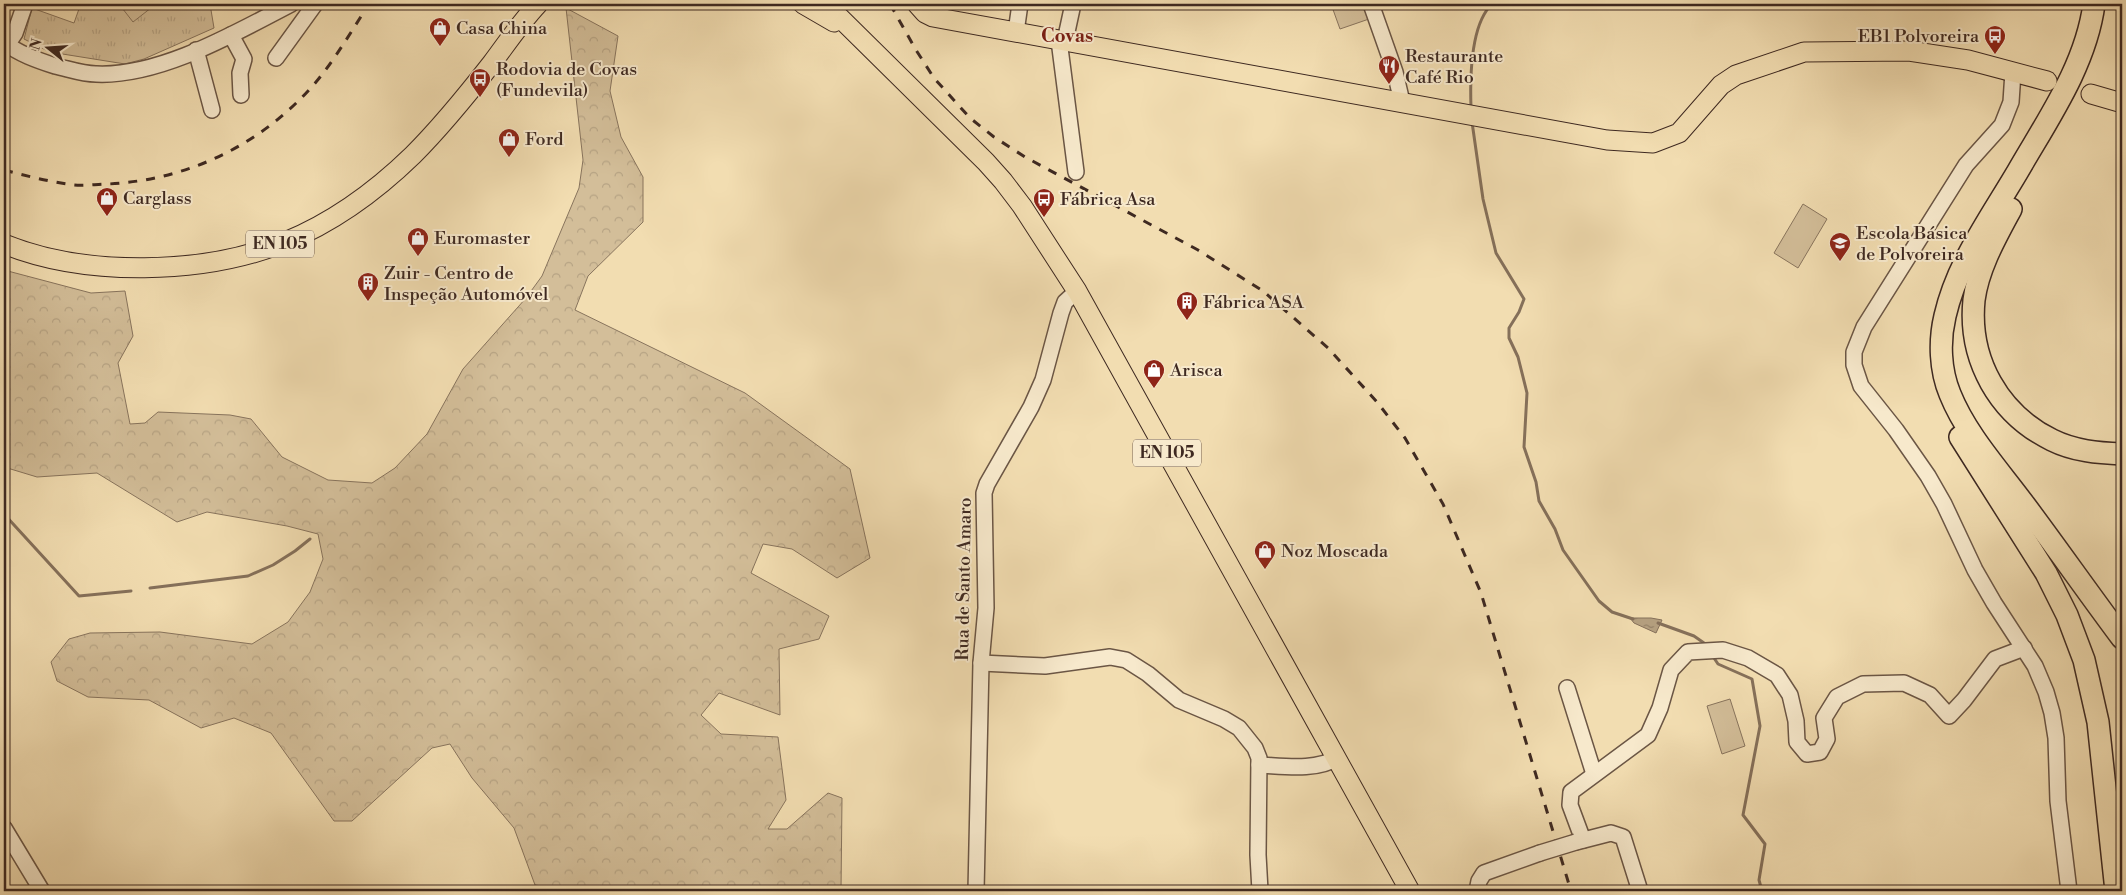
<svg xmlns="http://www.w3.org/2000/svg" width="2126" height="895" viewBox="0 0 2126 895" font-family="'Libre Bodoni',serif">
  <style>
    .forest { fill: url(#forest-crowns); stroke: #88745d }
    .park { fill: url(#park-tufts); stroke: #88745d }
    .pitch { fill: #d3be99; stroke: #88745d }
    .water { fill: url(#water-ripples); stroke: #85705a }
    .lines { fill: none; stroke-linecap: round; stroke-linejoin: round }
    .stream { stroke: #85705a; stroke-width: 3 }
    .minor-casing { stroke: #6b5645; stroke-width: 18 }
    .major-casing { stroke: #3e2921; stroke-width: 21 }
    .highway-casing { stroke: #3e2921; stroke-width: 24 }
    .minor { stroke: #f7e9cc; stroke-width: 15 }
    .major { stroke: #f2ddb1; stroke-width: 19 }
    .highway { stroke: #f2ddb1; stroke-width: 21 }
    .rail { stroke: #3e2921; stroke-width: 3; stroke-dasharray: 9 9; stroke-linecap: butt }
    .minor-bridge-casing { stroke: #6b5645; stroke-width: 18; stroke-linecap: butt }
    .minor-bridge { stroke: #f7e9cc; stroke-width: 15 }
    .labels { text-anchor: middle; dominant-baseline: central; stroke-width: 4; stroke-linejoin: round; paint-order: stroke }
    .shield { fill: #f7e9cc; stroke: #766354; stroke-width: 1 }
    .shield-label { font-size: 16px; font-weight: bold; fill: #3e2921 }
    .poi-label { font-size: 18px; fill: #3e2921; stroke: #f7e9cc; text-anchor: start }
    .street-label { font-size: 18px; fill: #3e2921; stroke: #f7e9cc }
    .neighbourhood-label { font-size: 19px; font-weight: bold; fill: #7a1f14; stroke: #f7e9cc }
  </style>
  <defs>
    <pattern id="forest-crowns" width="20" height="18" patternUnits="userSpaceOnUse" patternTransform="scale(1.25)"><rect width="20" height="18" fill="#d3be99"/><path d="M2 6a3 3 0 1 1 6 0M12 15a3 3 0 1 1 6 0" fill="none" stroke="#b6a384"/></pattern>
    <pattern id="park-tufts" width="24" height="20" patternUnits="userSpaceOnUse" patternTransform="scale(1.25)"><rect width="24" height="20" fill="#d3be99"/><path d="M3 7l-1-3M5 7V3M7 7l1-3M15 17l-1-3M17 17v-4M19 17l1-3" fill="none" stroke="#b6a384"/></pattern>
    <pattern id="water-ripples" width="26" height="14" patternUnits="userSpaceOnUse" patternTransform="scale(1.25)"><rect width="26" height="14" fill="#b5a080"/><path d="M2 4q2-2 4 0t4 0M15 11q2-2 4 0t4 0" fill="none" stroke="#958268"/></pattern>
  </defs>
  <rect width="100%" height="100%" fill="#f2ddb1"/>
  <filter id="stains"><feTurbulence type="fractalNoise" baseFrequency=".004" numOctaves="4"/><feColorMatrix values="0 0 0 0 .2 0 0 0 0 .09 0 0 0 0 .02 0 0 0 .5 -.17"/></filter>
  <radialGradient id="worn" r=".72"><stop offset=".6" stop-color="#630" stop-opacity="0"/><stop offset="1" stop-color="#630" stop-opacity=".3"/></radialGradient>
  <polygon class="forest" points="566,8 618,36 610,91 621,137 643,177 643,222 588,276 575,310 745,393 850,469 870,558 837,578 792,549 763,544 751,573 829,616 819,639 779,649 780,715 719,693 701,715 721,734 778,737 786,800 768,829 787,829 828,793 842,798 841,891 575,891 535,885 514,828 472,778 450,744 432,748 352,821 334,821 271,733 234,718 201,728 149,700 88,697 57,681 51,662 69,639 90,633 160,632 252,644 288,622 310,592 323,559 318,534 287,526 207,512 177,522 97,473 37,477 4,467 4,270 91,293 125,291 133,336 118,363 130,424 145,423 158,412 230,415 251,419 282,457 328,480 372,483 395,468 427,434 463,369 526,298 542,276 579,188 583,160"/>
  <polygon class="park" points="87,4 210,4 214,28 144,59 125,64 50,52 24,39 32,8 74,23 80,6 86,7"/>
  <g class="pitch">
    <polygon points="119,4 156,4 133,22"/>
    <polygon points="1331,4 1364,4 1369,19 1340,29"/>
    <polygon points="1803,204 1827,219 1798,268 1774,253"/>
    <polygon points="1730,699 1745,746 1722,754 1707,706"/>
  </g>
  <polygon class="water" points="1630,618 1651,618 1662,620 1656,633 1634,623"/>
  <g class="lines">
    <g class="stream">
      <path d="M1471 108C1470 79 1470 25 1492 4"/>
      <polyline points="1472,122 1483,199 1496,253 1524,299 1519,312 1509,328 1509,338 1518,357 1527,393 1524,447 1536,482 1539,501 1555,529 1563,550 1599,601 1612,612 1633,619"/>
      <polyline points="4,514 79,596 131,591"/>
      <polyline points="150,588 248,576 273,565 295,551 310,539"/>
      <polyline points="1658,623 1694,636 1704,643"/>
      <polyline points="1714,658 1718,664 1752,679 1760,726 1743,815 1765,844 1759,880 1762,891"/>
    </g>
    <g class="minor-casing">
      <g id="minor">
        <polyline points="1371,4 1395,72 1402,102"/>
        <polyline points="1016,32 1020,4"/>
        <polyline points="231,35 244,59 240,73 241,95"/>
        <polyline points="1060,40 1060,48 1076,172"/>
        <polyline points="1065,41 1073,4"/>
        <path d="M4 42C19 54 37 60 55 66 69 69 82 74 96 74 160 77 235 33 291 4"/>
        <polyline points="7,45 15,33 25,4"/>
        <polyline points="196,50 212,110"/>
        <polyline points="276,58 315,4"/>
        <polyline points="2013,72 2011,102 2002,125 1966,165 1864,327 1854,352 1854,365 1861,386 1896,430 1928,476 1944,504 1975,570 1994,603 2035,666 2046,692 2052,713 2056,738 2058,801 2069,891"/>
        <polyline points="981,663 1045,666 1110,657 1126,660 1148,674 1179,700 1224,719 1239,728 1255,748 1259,758 1258,855 1260,891"/>
        <polyline points="1567,688 1594,774"/>
        <path d="M1259 765C1283 766 1316 771 1337 758"/>
        <polyline points="4,828 42,891"/>
        <polyline points="1583,840 1570,805 1571,792 1648,735 1660,708 1671,670 1688,652 1723,650 1748,658 1777,675 1790,695 1796,721 1797,742 1807,754 1820,752 1827,739 1824,718 1837,697 1863,684 1904,683 1930,695 1949,716 1964,700 1995,659 2024,648"/>
        <polyline points="1576,842 1611,833 1623,837 1640,891"/>
        <polyline points="976,891 981,663 986,608 984,493 987,484 1031,407 1043,380 1061,313 1065,302 1077,291"/>
        <polyline points="1477,891 1479,881 1484,873 1540,853"/>
      </g>
    </g>
    <g class="major-casing">
      <g id="major">
        <polyline points="803,4 834,22"/>
        <polyline points="826,4 986,162 1003,181 1022,206 1077,291 1410,891"/>
        <polyline points="917,4 925,13 933,17 1607,140 1653,143 1679,133 1721,85 1736,75 1804,52 1909,51 1968,60 2047,81"/>
        <polyline points="2091,94 2122,103"/>
        <path d="M4 244C85 277 204 275 285 242 334 222 376 191 413 155 441 127 467 95 492 63 507 43 521 22 538 4"/>
      </g>
    </g>
    <g class="highway-casing">
      <g id="highway">
        <path d="M2094 4C2086 65 2048 119 2018 171 1991 217 1957 263 1945 316 1939 341 1940 370 1950 394 1966 434 1998 469 2024 504 2057 548 2089 594 2122 638"/>
        <path d="M2011 209C1996 237 1978 268 1974 300 1968 360 1999 414 2052 440 2074 451 2098 453 2122 454"/>
        <polyline points="1960,437 2046,573 2067,615 2084,660 2098,722 2116,891"/>
      </g>
    </g>
    <use href="#minor" class="minor"/>
    <use href="#major" class="major"/>
    <use href="#highway" class="highway"/>
    <g class="rail">
      <polyline points="890,4 916,50 934,78 970,118 994,137 1025,157 1198,250 1263,291 1328,348 1377,402 1405,438 1443,504 1481,593 1571,891"/>
      <path d="M4 170C27 176 50 182 74 185 85 186 97 184 108 184 189 180 263 144 316 82 336 58 352 30 369 4"/>
    </g>
    <g class="minor-bridge-casing">
      <polyline id="minor-bridge" points="1540,853 1576,842"/>
    </g>
    <use href="#minor-bridge" class="minor-bridge"/>
  </g>
  <defs>
    <g id="shop-pin" transform="scale(1.125)"><path d="M0 17L-7.5 6A9.5 9.5 0 1 1 7.5 6Z" fill="#8f2418" stroke="#f7e9cc"/><path d="M-5-2.5h2.3a2.7 3.5 0 0 1 5.4 0H5L5.5 6h-11ZM-1.5-2.5h3a1.5 2.3 0 0 0-3 0Z" fill="#fff"/></g>
    <g id="bus-pin" transform="scale(1.125)"><path d="M0 17L-7.5 6A9.5 9.5 0 1 1 7.5 6Z" fill="#8f2418" stroke="#f7e9cc"/><path d="M-5-6H5V4H4V6H2V4H-2V6H-4V4H-5ZM-3.5-4V0h7V-4ZM-3.5 1.2v1.5H-2V1.2ZM2 1.2v1.5H3.5V1.2Z" fill="#fff"/></g>
    <g id="restaurant-pin" transform="scale(1.125)"><path d="M0 17L-7.5 6A9.5 9.5 0 1 1 7.5 6Z" fill="#8f2418" stroke="#f7e9cc"/><path d="M-5-6h1v4h1v-4h1v4h1v-4h1v5L-1.5 .5V6h-2V.5L-5-1ZM5-6V6H3V1.5H1.5Q1.5-4 5-6Z" fill="#fff"/></g>
    <g id="school-pin" transform="scale(1.125)"><path d="M0 17L-7.5 6A9.5 9.5 0 1 1 7.5 6Z" fill="#8f2418" stroke="#f7e9cc"/><path d="M0-5L7-2L0 1L-7-2ZM-4 1L0 2.5L4 1V4Q0 6-4 4Z" fill="#fff"/></g>
    <g id="building-pin" transform="scale(1.125)"><path d="M0 17L-7.5 6A9.5 9.5 0 1 1 7.5 6Z" fill="#8f2418" stroke="#f7e9cc"/><path d="M-4-6H4V6H1V3H-1V6H-4ZM-2.5-4.3h1.7v1.8h-1.7ZM.8-4.3h1.7v1.8H.8ZM-2.5-1h1.7V.8h-1.7ZM.8-1h1.7V.8H.8Z" fill="#fff"/></g>
  </defs>
  <g fill-rule="evenodd">
    <use href="#shop-pin" x="440" y="28"/>
    <use href="#bus-pin" x="1995" y="36"/>
    <use href="#restaurant-pin" x="1389" y="66"/>
    <use href="#bus-pin" x="480" y="79"/>
    <use href="#shop-pin" x="509" y="139"/>
    <use href="#shop-pin" x="107" y="198"/>
    <use href="#bus-pin" x="1044" y="199"/>
    <use href="#shop-pin" x="418" y="238"/>
    <use href="#school-pin" x="1840" y="243"/>
    <use href="#building-pin" x="368" y="283"/>
    <use href="#building-pin" x="1187" y="302"/>
    <use href="#shop-pin" x="1154" y="370"/>
    <use href="#shop-pin" x="1265" y="551"/>
  </g>
  <g class="labels">
    <g class="shield">
      <rect x="246" y="230.5" width="68" height="27" rx="4"/>
      <rect x="1133" y="439.5" width="68" height="27" rx="4"/>
    </g>
    <g class="shield-label">
      <text x="280" y="244">EN 105</text>
      <text x="1167" y="453">EN 105</text>
    </g>
    <g class="poi-label">
      <text x="456" y="28">Casa China</text>
      <text x="1979" y="36" text-anchor="end">EB1 Polvoreira</text>
      <text x="1405" y="56">Restaurante<tspan x="1405" dy="21">Café Rio</tspan></text>
      <text x="496" y="69">Rodovia de Covas<tspan x="496" dy="21">(Fundevila)</tspan></text>
      <text x="525" y="139">Ford</text>
      <text x="123" y="198">Carglass</text>
      <text x="1060" y="199">Fábrica Asa</text>
      <text x="1856" y="233">Escola Básica<tspan x="1856" dy="21">de Polvoreira</tspan></text>
      <text x="434" y="238">Euromaster</text>
      <text x="384" y="273">Zuir - Centro de<tspan x="384" dy="21">Inspeção Automóvel</tspan></text>
      <text x="1203" y="302">Fábrica ASA</text>
      <text x="1170" y="370">Arisca</text>
      <text x="1281" y="551">Noz Moscada</text>
    </g>
    <g class="street-label">
      <text transform="translate(964 579) rotate(-89)">Rua de Santo Amaro</text>
    </g>
    <g class="neighbourhood-label">
      <text x="1067" y="36">Covas</text>
    </g>
  </g>
  <rect width="2126" height="895" fill="none" stroke="#f2ddb1" stroke-width="20"/>
  <rect x="5" y="5" width="2116" height="885" fill="none" stroke="#3e2921" stroke-width="2.5"/>
  <rect x="10" y="10" width="2106" height="875" fill="none" stroke="#3e2921"/>
  <g transform="translate(48 48) rotate(287)" stroke="#f7e9cc" stroke-width="4" paint-order="stroke">
  <path d="M0-4L9 19L0 12L-9 19Z" fill="#3e2921"/>
  <text y="-8" font-size="14" font-weight="bold" text-anchor="middle" fill="#3e2921">N</text>
  </g>
  <rect width="100%" height="100%" filter="url(#stains)"/>
  <rect width="100%" height="100%" fill="url(#worn)"/>
</svg>
